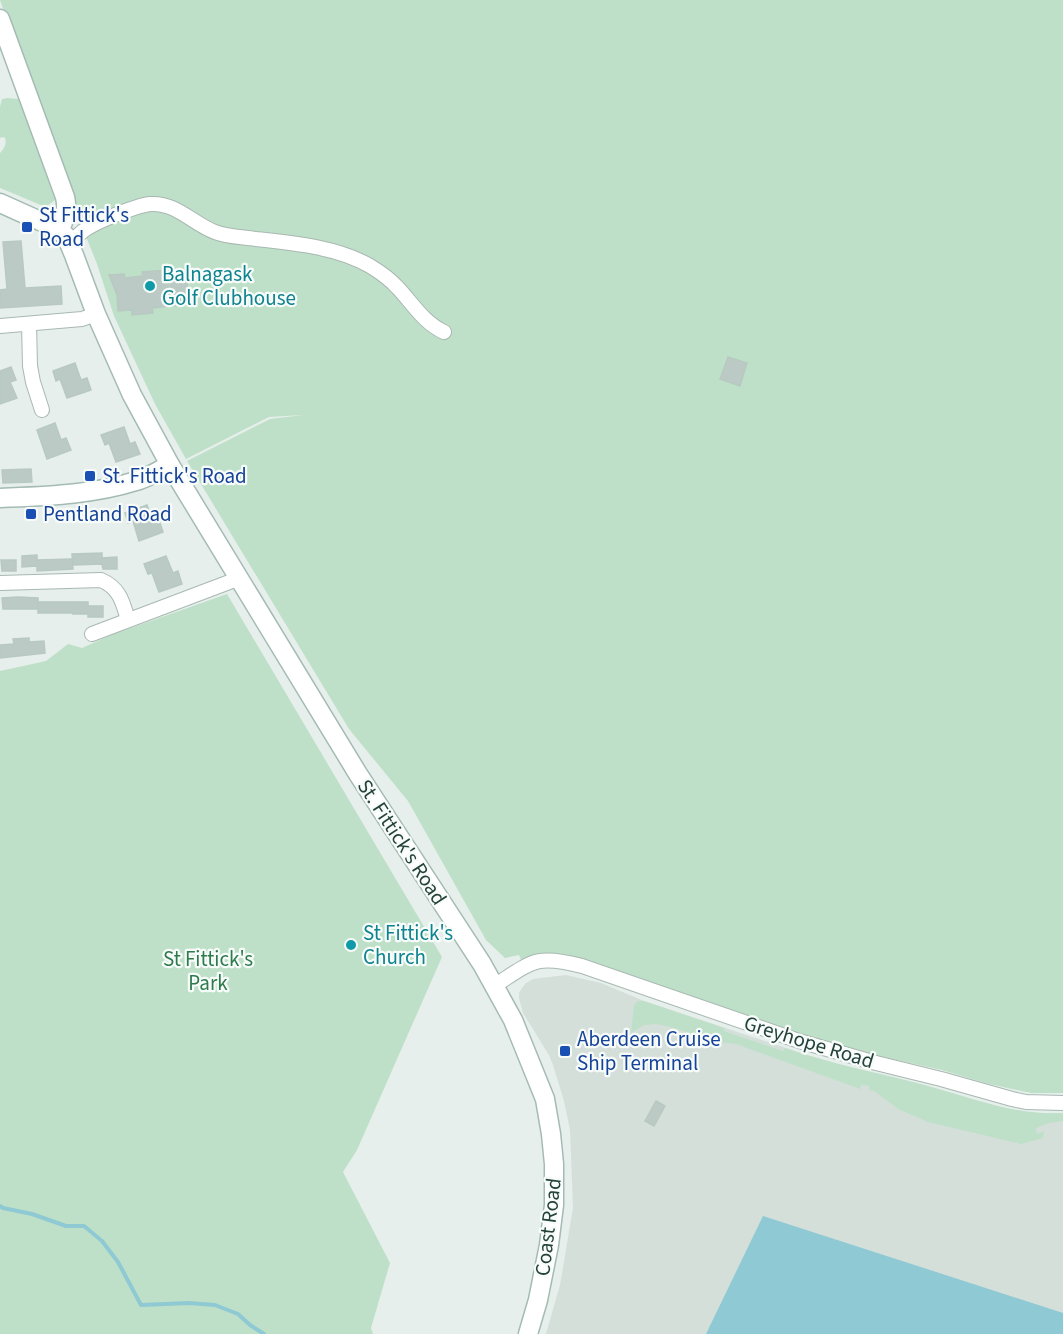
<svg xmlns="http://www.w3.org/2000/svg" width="1063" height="1334" viewBox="0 0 1063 1334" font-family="'Source Sans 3',sans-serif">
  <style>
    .built { fill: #d4dfda }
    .green { fill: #bfe0c8 }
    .water { fill: #8ec9d4 }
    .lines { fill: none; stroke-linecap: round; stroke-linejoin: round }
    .stream { stroke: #8ec9d4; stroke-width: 4 }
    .building { fill: #bbcac4; stroke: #b8c9c2; stroke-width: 1.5 }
    .street-casing { stroke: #a8b8b2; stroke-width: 16 }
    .secondary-casing { stroke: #a4bbb3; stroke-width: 21 }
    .street { stroke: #fff; stroke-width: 14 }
    .secondary { stroke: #fff; stroke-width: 18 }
    .transit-dot { fill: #1a4fb4; stroke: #f7fbf9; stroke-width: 2 }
    .culture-dot { fill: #0f9aa8; stroke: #f7fbf9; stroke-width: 2 }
    .labels { text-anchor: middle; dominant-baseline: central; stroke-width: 4.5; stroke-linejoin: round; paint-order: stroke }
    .transit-label { font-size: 21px; fill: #164399; stroke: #f7fbf9; text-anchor: start }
    .culture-label { font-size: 21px; fill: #0d838f; stroke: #f7fbf9; text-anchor: start }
    .street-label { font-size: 21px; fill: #24423a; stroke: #f7fbf9 }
    .park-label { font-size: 21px; fill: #2d7a4b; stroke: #f7fbf9 }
  </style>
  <rect width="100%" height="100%" fill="#e6efeb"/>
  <polygon class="built" points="566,975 601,983 644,1001 825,1061 928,1086 1003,1108 1034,1113 1063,1113 1063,1334 546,1334 560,1285 573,1208 570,1130 564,1101 553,1065 549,1055 523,1013 519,998 519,993 522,988 526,983 533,979"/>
  <g class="green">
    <polygon points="0,0 1063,0 1063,1093 1031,1093 985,1083 942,1070 865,1053 782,1029 564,954 540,953 521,960 519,955 505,958 486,940 408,801 349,729 187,461 270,419 303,415 269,417 186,459 155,404 114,316 97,264 71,199"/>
    <path d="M8 98 19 99 55 200 47 206H43L0 188V153C4 149 7 144 5 138L3 137 0 138V107L2 99Z"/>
    <polygon points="227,594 442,957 357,1150 343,1172 390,1263 371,1328 373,1334 0,1334 0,671 46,661 68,644 82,648 111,635"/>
    <path d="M638 1001H644L724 1028V1031L783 1051 785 1048C832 1064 880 1073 928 1086 972 1098 1016 1116 1063 1113V1121L1049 1123 1036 1128 1037 1134 1044 1131 1043 1138 1021 1144 928 1122 898 1109 874 1091 869 1090V1086L861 1085 860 1089 736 1044 720 1042 667 1026 656 1024 644 1025 631 1033 634 1005Z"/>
  </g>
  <polygon class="water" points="763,1216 1063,1313 1063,1334 706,1334"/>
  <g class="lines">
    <polyline class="stream" points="0,1206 3,1208 32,1214 66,1226 84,1226 102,1241 118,1262 141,1305 189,1303 215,1305 238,1314 250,1325 264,1334"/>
  </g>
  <g class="building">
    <polygon points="21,241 25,288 61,286 62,304 0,308 0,290 7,289 3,242"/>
    <polygon points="168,270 169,275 186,273 189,304 152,308 153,313 132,315 132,310 118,311 117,295 109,275 124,274 125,278 143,276 142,272"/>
    <polygon points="728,357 747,363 740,386 720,379"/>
    <polygon points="75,363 81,380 87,378 91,390 67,398 60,379 56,381 53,371"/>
    <polygon points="11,367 16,380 10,382 17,398 0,404 0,371"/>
    <polygon points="55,423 61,440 66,438 71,450 47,459 37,430"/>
    <polygon points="124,427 130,444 135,442 140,454 116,462 109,443 105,445 101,435"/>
    <polygon points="31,469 32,482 3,483 2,470"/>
    <polygon points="147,505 153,522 159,520 163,532 139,541 133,521 128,523 125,513"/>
    <polygon points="102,553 102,560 102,558 117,557 117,569 103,569 102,564 73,565 72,554"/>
    <polygon points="37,555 37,560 72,559 73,569 37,571 37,566 22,567 22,556"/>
    <polygon points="166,556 173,573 178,571 182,584 159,592 152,573 148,574 144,564"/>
    <polygon points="1,560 16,560 16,571 2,571"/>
    <polygon points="18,597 38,598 38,609 3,609 2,598"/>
    <polygon points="38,602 88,602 88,606 103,606 103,617 88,617 88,614 73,614 73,613 38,613"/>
    <polygon points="29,638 29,642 44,641 45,653 0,658 0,645 14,644 13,639"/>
    <polygon points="656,1101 665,1106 654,1126 645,1121"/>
  </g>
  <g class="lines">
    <g class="street-casing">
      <g id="street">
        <path d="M69 244C74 240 78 235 83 231 95 222 135 206 150 204 176 202 193 224 215 232 227 237 243 237 256 239 293 243 337 247 370 266 380 272 390 279 398 288 413 304 424 323 444 332"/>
        <polyline points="29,324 30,366 33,382 42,410"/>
        <polyline points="0,326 82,319 96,314"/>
        <path d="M0 583 101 580C120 588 123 603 128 620"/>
        <polyline points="92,634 240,578"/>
        <path d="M494 986C533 961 536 954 582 966L799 1041 876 1063 941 1079 1012 1099 1026 1102 1063 1103"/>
      </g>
    </g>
    <g class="secondary-casing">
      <g id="secondary">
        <path d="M0 19 65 197C68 209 65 220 59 231"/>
        <polyline points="0,203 49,225 59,231 66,236 74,255 96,314 132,395 170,465 358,774 482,964 513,1020 545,1099 551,1134 554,1164 554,1205 549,1245 538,1300 528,1334"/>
        <path d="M0 498C45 496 92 495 136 481 148 478 159 470 170 465"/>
      </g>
    </g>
    <use href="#street" class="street"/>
    <use href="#secondary" class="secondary"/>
  </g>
  <g class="transit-dot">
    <rect x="21" y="221" width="12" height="12" rx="3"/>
    <rect x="84" y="470" width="12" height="12" rx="3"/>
    <rect x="25" y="508" width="12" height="12" rx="3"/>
    <rect x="559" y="1045" width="12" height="12" rx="3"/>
  </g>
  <g class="culture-dot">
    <circle cx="150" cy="286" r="6"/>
    <circle cx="351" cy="945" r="6"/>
  </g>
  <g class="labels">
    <g class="transit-label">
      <text x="39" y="215">St Fittick's<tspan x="39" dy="24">Road</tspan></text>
      <text x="102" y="476">St. Fittick's Road</text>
      <text x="43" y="514">Pentland Road</text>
      <text x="577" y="1039">Aberdeen Cruise<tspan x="577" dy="24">Ship Terminal</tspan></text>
    </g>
    <g class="culture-label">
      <text x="162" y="274">Balnagask<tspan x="162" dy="24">Golf Clubhouse</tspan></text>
      <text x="363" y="933">St Fittick's<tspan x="363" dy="24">Church</tspan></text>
    </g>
    <g class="street-label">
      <text transform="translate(402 842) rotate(57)">St. Fittick's Road</text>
      <text transform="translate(809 1042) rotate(17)">Greyhope Road</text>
      <text transform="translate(548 1227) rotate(-83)">Coast Road</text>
    </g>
    <g class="park-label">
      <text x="208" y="959">St Fittick's<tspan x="208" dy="24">Park</tspan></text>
    </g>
  </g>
</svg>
